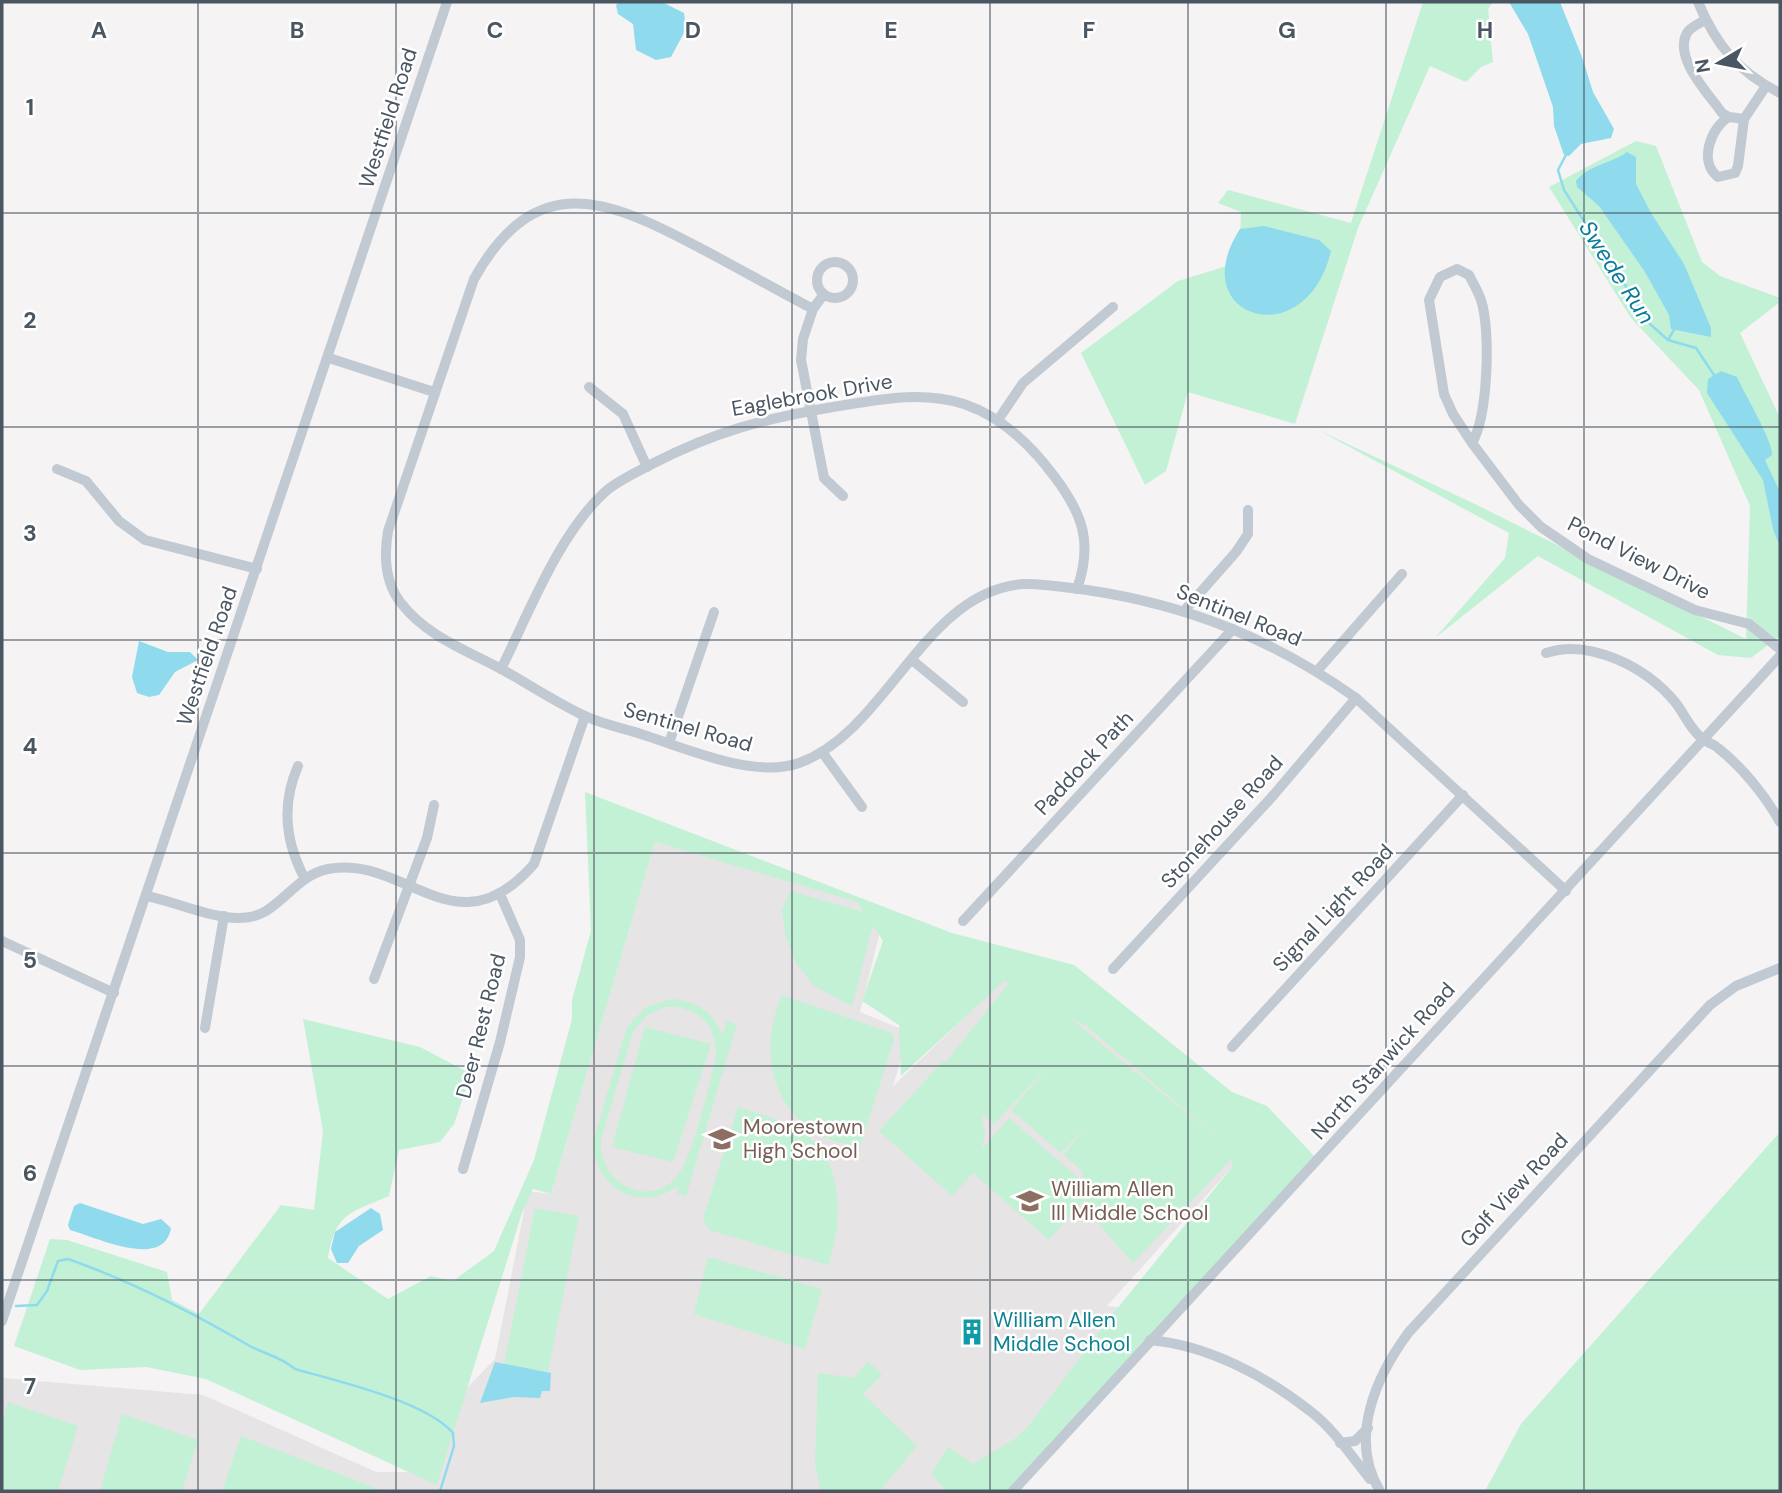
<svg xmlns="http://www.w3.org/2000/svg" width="1782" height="1493" viewBox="0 0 1782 1493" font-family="'DM Sans',sans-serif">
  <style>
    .education { fill: #e6e4e5 }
    .green { fill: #c3f1d5; fill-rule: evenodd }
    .water { fill: #90daee }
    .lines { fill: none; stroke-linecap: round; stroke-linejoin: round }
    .stream { stroke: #90daee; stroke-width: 2.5 }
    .minor { stroke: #c1cad2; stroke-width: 10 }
    .grid { fill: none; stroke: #4a5661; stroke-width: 2; stroke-opacity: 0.55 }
    .labels { text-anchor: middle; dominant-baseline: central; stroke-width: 5; stroke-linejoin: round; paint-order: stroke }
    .street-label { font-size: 21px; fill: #4a5661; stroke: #fff }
    .education-label { font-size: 21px; fill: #785e54; stroke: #fff; text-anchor: start }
    .culture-label { font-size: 21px; fill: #0d838f; stroke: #fff; text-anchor: start }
    .water-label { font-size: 23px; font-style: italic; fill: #0c7c9b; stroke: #fff }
    .grid-label { font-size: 23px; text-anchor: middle; font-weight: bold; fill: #4a5661; stroke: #fff; stroke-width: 5; stroke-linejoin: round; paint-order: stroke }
  </style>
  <rect width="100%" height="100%" fill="#f5f3f3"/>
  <polygon class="education" points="655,842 886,908 860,1012 909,1032 893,1086 1010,974 1080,1021 1242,1156 1107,1306 1175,1314 1013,1491 2,1491 2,1378 203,1395 376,1472 440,1472 466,1389 495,1359 528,1191 551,1194"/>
  <g class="green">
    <polygon points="1423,2 1493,2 1488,9 1493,62 1481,67 1466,82 1430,66 1358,228 1295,424 1188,392 1166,471 1145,485 1081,353 1178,281 1230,265 1240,238 1241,212 1218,203 1228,190 1351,223"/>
    <polygon points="1636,141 1656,146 1702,262 1720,276 1780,298 1780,302 1740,333 1780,418 1780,636 1751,658 1718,655 1538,556 1435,638 1505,558 1509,533 1318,430 1477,505 1746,639 1750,506 1699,390 1631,318 1549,187"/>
    <path d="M585 792 952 933 1074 965 1232 1092 1267 1106 1316 1158 1013 1491H947L931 1474 948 1447 973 1464 1016 1438 1030 1424 1116 1310 1233 1166 1231 1159 1133 1263 1101 1227 1085 1199 1049 1240 973 1173 952 1196 879 1131 943 1061 946 1062 1009 983 1004 981 901 1076 899 1025 862 1001 883 941 873 925 852 1006 814 986 796 963 786 937 782 911 790 891 863 912 858 902 655 842 551 1194 533 1189 522 1213 437 1485 206 1379 146 1367 80 1370 14 1346 50 1239 67 1240 167 1272 172 1300 199 1314 281 1205 314 1210 323 1131 303 1019 420 1047 471 1074 454 1124 440 1142 399 1150 389 1196C350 1213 336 1212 328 1258L388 1299 431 1276 453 1281 494 1251 534 1160 572 1019V1000L591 931ZM1068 1016 1086 1026 1228 1146 1136 1072 1131 1073 1133 1070ZM1055 1059 1011 1110 1061 1153 1086 1126 1064 1155 1082 1171V1181L1009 1118 982 1149 985 1133 981 1113 994 1124Z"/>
    <path d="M782 995 892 1033 894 1040 860 1146C781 1139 752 1062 782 995Z"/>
    <path d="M671 999C696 1000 713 1012 722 1035L727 1021 737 1024 686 1196 677 1193 678 1186C639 1215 589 1185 594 1138L627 1027 646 1007ZM665 1007C695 1004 718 1025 716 1055 711 1081 693 1156 678 1175 650 1212 597 1181 601 1140L633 1032 646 1016Z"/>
    <polygon points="645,1027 711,1044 673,1162 612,1147"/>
    <path d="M738 1107C763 1115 796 1123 815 1143 845 1175 841 1228 828 1265L709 1230 703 1219Z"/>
    <polygon points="1780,1132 1780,1491 1485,1491 1521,1424"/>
    <polygon points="535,1208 579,1216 548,1372 504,1365"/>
    <polygon points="708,1257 822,1289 805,1349 694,1314"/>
    <polygon points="868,1361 882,1375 863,1394 917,1446 880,1491 821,1491 815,1464 818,1373 854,1378"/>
    <polygon points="8,1402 78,1426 58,1491 2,1491 2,1424"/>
    <polygon points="122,1414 198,1440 182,1491 100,1491"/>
    <polygon points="241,1436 383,1491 222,1491"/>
  </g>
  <g class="water">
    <polygon points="619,2 662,2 684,13 686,29 671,57 656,60 636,50 633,24 618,14 616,5"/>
    <polygon points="1509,2 1560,2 1582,57 1593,92 1614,129 1611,138 1581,144 1569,156 1564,155 1554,126 1553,107 1528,34"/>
    <path d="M1627 152 1636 157V184L1651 213 1684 264 1711 328V337L1671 329 1669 315 1645 272 1599 206 1577 187 1576 181C1588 165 1611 164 1627 152Z"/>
    <path d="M1264 226 1319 240 1331 251C1306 357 1182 318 1240 229Z"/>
    <path d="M1721 371 1737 377C1745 395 1773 441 1772 455L1765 460 1780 492V547L1773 529 1763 480 1707 393 1708 379Z"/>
    <polygon points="139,641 168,652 190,652 198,660 175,672 159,695 149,697 137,693 132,677"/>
    <path d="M80 1203 143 1224 161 1219 171 1228C164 1270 98 1238 70 1230L68 1225 74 1206Z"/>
    <polygon points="371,1208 380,1214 383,1230 359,1246 348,1263 337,1263 331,1249 335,1232"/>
    <polygon points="495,1362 551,1373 550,1391 542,1391 540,1398 514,1397 480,1403"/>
  </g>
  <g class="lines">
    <g class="stream">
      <polyline points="1567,153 1558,170 1564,190 1650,324 1668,340 1696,348 1714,375"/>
      <polyline points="1668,340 1675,328"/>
      <path d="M16 1306 37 1305 47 1291 58 1261 68 1259C128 1280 193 1313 248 1345 264 1354 280 1356 295 1369 337 1381 425 1401 453 1433L454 1446 440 1491"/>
    </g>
    <g class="minor">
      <path d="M1698 2C1716 45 1738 72 1780 93"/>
      <path d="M1705 20C1699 24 1690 27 1687 33 1673 58 1709 94 1722 113L1729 117 1744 119 1766 86"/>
      <path d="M1729 117C1711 127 1698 162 1718 177L1735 173 1738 166 1744 119"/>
      <circle cx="835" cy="280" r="18"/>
      <polyline points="824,294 813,309 803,339 801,360 824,478 843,496"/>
      <path d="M813 309C775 289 738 268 700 248 608 199 536 168 474 279L388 531C384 555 385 583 401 603 426 636 468 651 503 670 530 685 557 703 585 716 602 724 622 728 641 734 685 748 754 779 799 763 888 731 923 592 1023 584 1043 583 1067 588 1087 590 1188 605 1273 639 1356 698L1566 891"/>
      <polyline points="329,358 434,392"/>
      <polyline points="589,387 623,414 647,467"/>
      <polyline points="998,420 1023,383 1113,307"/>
      <path d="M1472 443C1488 416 1491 330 1481 300 1478 291 1473 283 1469 275L1457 269 1440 277 1429 300 1444 394 1453 414 1472 443 1519 505 1541 527 1588 559 1695 610 1749 624 1780 649"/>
      <polyline points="57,469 86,481 119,521 145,540 257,569"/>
      <polyline points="1184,611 1236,552 1248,534 1248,510"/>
      <path d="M1546 653C1590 638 1647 668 1675 702 1684 713 1691 731 1704 740 1708 743 1714 744 1718 748 1742 767 1765 795 1780 822"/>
      <polyline points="912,660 963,702"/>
      <path d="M501 669C529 613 559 533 606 491 619 480 637 472 652 464 716 431 763 419 833 407 877 400 920 390 964 404 1002 417 1031 445 1054 476 1083 514 1093 543 1077 589"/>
      <polyline points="1317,671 1402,574"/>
      <polyline points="669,743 714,612"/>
      <polyline points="822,752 862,807"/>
      <path d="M298 766C281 805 285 842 305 879"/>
      <path d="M146 896C181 902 233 931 266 911 287 898 302 874 328 869 405 854 456 954 534 864L585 716"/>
      <polyline points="963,921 1233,629"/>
      <polyline points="2,941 114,993"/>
      <polyline points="1113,969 1271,798 1356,698"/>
      <polyline points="374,979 427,838 434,805"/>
      <polyline points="205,1028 224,916"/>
      <polyline points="1232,1047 1463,795"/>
      <polyline points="463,1169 500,1042 520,957 520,940 500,894"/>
      <polyline points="2,1321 447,2"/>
      <path d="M1150 1340C1207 1345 1266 1376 1310 1411 1333 1428 1352 1457 1370 1479"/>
      <polyline points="1340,1443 1355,1441 1368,1428"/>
      <polyline points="1013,1491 1780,656"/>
      <path d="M1380 1491C1348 1439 1376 1376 1409 1332L1710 1005 1736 986 1780 968"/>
    </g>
  </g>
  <path class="grid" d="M198 2V1491M396 2V1491M594 2V1491M792 2V1491M990 2V1491M1188 2V1491M1386 2V1491M1584 2V1491M2 213H1780M2 427H1780M2 640H1780M2 853H1780M2 1066H1780M2 1280H1780"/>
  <defs>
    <g id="school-bare" transform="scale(2.1)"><path d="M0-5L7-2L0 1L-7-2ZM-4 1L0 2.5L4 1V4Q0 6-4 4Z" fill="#8d6e63" stroke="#fff" stroke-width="2.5" paint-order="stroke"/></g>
    <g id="building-bare" transform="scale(2.1)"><path d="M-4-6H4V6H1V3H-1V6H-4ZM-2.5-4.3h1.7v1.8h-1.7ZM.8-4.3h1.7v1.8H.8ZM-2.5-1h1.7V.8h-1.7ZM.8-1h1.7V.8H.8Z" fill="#0f9aa8" stroke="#fff" stroke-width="2.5" paint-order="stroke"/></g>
  </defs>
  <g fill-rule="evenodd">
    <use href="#school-bare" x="722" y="1139"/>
    <use href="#school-bare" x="1030" y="1201"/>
    <use href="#building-bare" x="972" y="1332"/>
  </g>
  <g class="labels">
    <g class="street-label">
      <text transform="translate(388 118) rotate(-72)">Westfield Road</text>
      <text transform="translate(812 395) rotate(-10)">Eaglebrook Drive</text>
      <text transform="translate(1639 558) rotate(27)">Pond View Drive</text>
      <text transform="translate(1239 615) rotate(22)">Sentinel Road</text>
      <text transform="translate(207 656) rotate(-71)">Westfield Road</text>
      <text transform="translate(688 727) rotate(16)">Sentinel Road</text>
      <text transform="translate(1084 763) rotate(-47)">Paddock Path</text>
      <text transform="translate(1222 822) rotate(-48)">Stonehouse Road</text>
      <text transform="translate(1333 908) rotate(-47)">Signal Light Road</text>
      <text transform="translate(481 1026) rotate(-76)">Deer Rest Road</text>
      <text transform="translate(1383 1061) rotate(-48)">North Stanwick Road</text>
      <text transform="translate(1514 1190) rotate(-47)">Golf View Road</text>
    </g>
    <g class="education-label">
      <text x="743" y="1127">Moorestown<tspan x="743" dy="24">High School</tspan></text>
      <text x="1051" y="1189">William Allen<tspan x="1051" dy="24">III Middle School</tspan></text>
    </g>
    <g class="culture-label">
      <text x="993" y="1320">William Allen<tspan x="993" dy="24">Middle School</tspan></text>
    </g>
    <g class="water-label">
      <text transform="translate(1617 272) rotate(57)">Swede Run</text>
    </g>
  </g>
  <g class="grid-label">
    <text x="99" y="38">A</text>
    <text x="297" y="38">B</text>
    <text x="495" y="38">C</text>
    <text x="693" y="38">D</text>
    <text x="891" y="38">E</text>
    <text x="1089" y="38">F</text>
    <text x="1287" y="38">G</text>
    <text x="1485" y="38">H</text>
    <text x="30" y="115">1</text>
    <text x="30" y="328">2</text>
    <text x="30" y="541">3</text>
    <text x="30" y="754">4</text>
    <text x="30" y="968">5</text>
    <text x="30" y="1181">6</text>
    <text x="30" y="1394">7</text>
  </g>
  <rect width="1782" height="1493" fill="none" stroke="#4a5661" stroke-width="7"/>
  <g transform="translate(1719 63) rotate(260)" stroke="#ffffff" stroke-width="5" paint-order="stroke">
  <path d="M0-5L12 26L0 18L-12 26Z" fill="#4a5661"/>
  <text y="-10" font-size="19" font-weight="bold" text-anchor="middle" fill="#4a5661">N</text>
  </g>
</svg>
